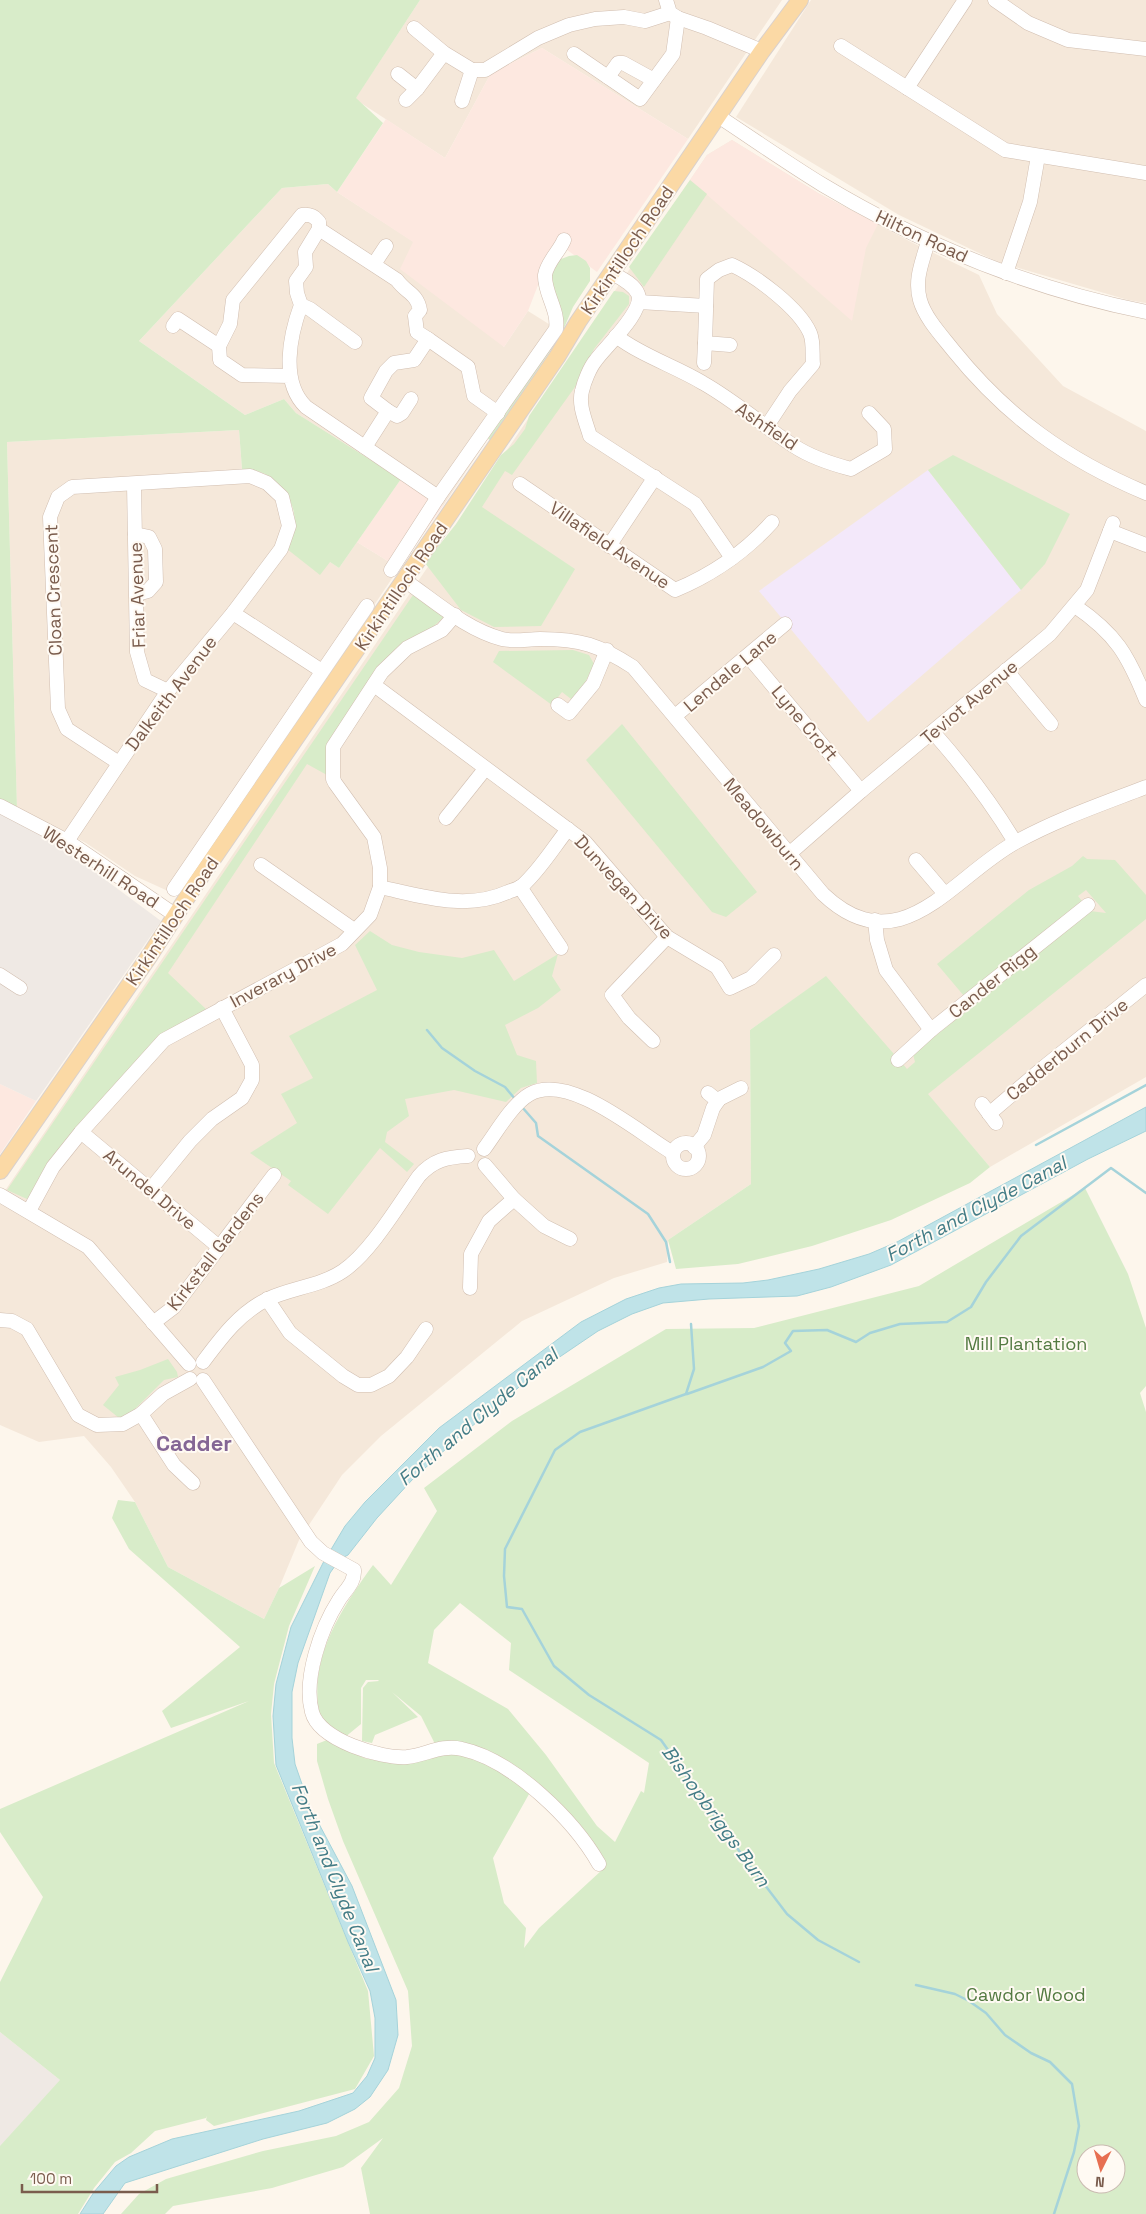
<svg xmlns="http://www.w3.org/2000/svg" width="1146" height="2214" viewBox="0 0 1146 2214" font-family="'Space Grotesk',sans-serif">
  <style>
    .residential { fill: #f5e8da }
    .commercial { fill: #fde8e0 }
    .industrial { fill: #efe9e4 }
    .education { fill: #f3e8fa }
    .green { fill: #d8ecc9; fill-rule: evenodd }
    .water { fill: #bfe3e8; stroke: #a5d3da }
    .lines { fill: none; stroke-linecap: round; stroke-linejoin: round }
    .stream { stroke: #a5d3da; stroke-width: 2.5 }
    .minor-casing { stroke: #d1beb0; stroke-width: 15 }
    .major-casing { stroke: #dad1cd; stroke-width: 18 }
    .minor { stroke: #fff; stroke-width: 14 }
    .major { stroke: #fbd9a5; stroke-width: 16 }
    .labels { text-anchor: middle; dominant-baseline: central; stroke-width: 4; stroke-linejoin: round; paint-order: stroke }
    .street-label { font-size: 18px; fill: #7a5c4d; stroke: #fffaf3 }
    .park-label { font-size: 18px; fill: #537a41; stroke: #fffaf3 }
    .water-label { font-size: 19px; font-style: italic; fill: #437c86; stroke: #fffaf3 }
    .district-label { font-size: 22px; font-weight: bold; fill: #846695; stroke: #fffaf3 }
  </style>
  <rect width="100%" height="100%" fill="#fdf6ec"/>
  <g class="residential">
    <polygon points="420,0 782,0 688,139 542,48 491,73 445,158 355,99"/>
    <polygon points="811,0 1146,0 1146,303 1128,300 998,262 899,215 736,117"/>
    <polygon points="732,140 818,193 911,242 979,275 997,314 1063,386 1146,431 1146,1077 990,1167 826,977 750,1030 751,1184 668,1240 667,1262 614,1278 522,1321 381,1436 342,1475 299,1540 279,1588 264,1619 168,1567 135,1502 111,1467 84,1436 39,1442 0,1425 0,1198 707,155"/>
    <polygon points="328,184 337,192 414,242 504,347 528,311 560,331 443,506 296,413 284,399 245,415 139,341 282,188"/>
    <polygon points="239,430 242,469 263,473 283,489 290,500 295,528 294,537 287,548 330,562 339,568 357,542 399,568 179,896 135,876 86,843 17,808 7,442"/>
  </g>
  <g class="commercial">
    <polygon points="542,48 688,139 597,272 555,241 528,311 504,347 400,269 413,242 337,192 386,119 445,158 491,73"/>
    <polygon points="732,140 818,193 878,224 866,248 852,321 690,180 707,155"/>
    <polygon points="401,479 443,506 399,568 357,542"/>
    <polygon points="0,1084 36,1101 0,1154"/>
  </g>
  <g class="industrial">
    <polygon points="0,814 57,844 161,921 36,1101 0,1084"/>
    <polygon points="0,2032 65,2084 0,2161"/>
  </g>
  <polygon class="education" points="928,470 1021,590 868,722 759,591"/>
  <g class="green">
    <path d="M0 0H420L356 98 383 123 337 192 328 184 282 188 139 341 245 415 284 399 296 413 401 479 339 568 330 562 320 575 287 549C303 521 293 490 265 474 259 471 249 470 242 469L239 430 7 442 17 808 0 800Z"/>
    <polygon points="690,180 707,194 644,287 629,267"/>
    <polygon points="577,255 586,261 590,268 590,281 573,307 561,335 490,440 487,438 560,331 551,273 556,261 569,256"/>
    <polygon points="614,291 623,292 629,296 629,304 594,349 575,387 512,475 505,471 482,507 575,569 541,626 494,627 461,610 425,563 456,524 501,455 514,444 525,429 529,416"/>
    <polygon points="953,455 1070,514 1045,564 1021,590 928,470"/>
    <polygon points="413,595 444,617 371,682 327,775 307,764 168,973 207,1010 77,1128 27,1199 7,1190"/>
    <polygon points="573,650 589,655 594,664 584,685 571,699 562,692 552,705 493,662 499,651"/>
    <polygon points="622,724 757,892 726,917 712,912 586,760"/>
    <polygon points="1083,856 1087,859 1115,860 1146,895 1146,919 928,1094 990,1167 970,1183 891,1220 812,1246 738,1264 676,1269 668,1240 751,1184 750,1030 826,976 907,1069 915,1062 913,1054 1090,911 1106,913 1086,890 1078,896 1082,901 964,996 937,964 1029,890 1072,866"/>
    <polygon points="370,931 392,945 419,952 462,958 494,950 514,981 558,954 552,976 561,990 538,1008 505,1025 517,1055 536,1061 537,1083 521,1088 506,1102 454,1090 405,1099 409,1116 387,1132 385,1142 414,1164 407,1172 380,1148 328,1214 288,1185 291,1181 250,1153 297,1123 281,1094 313,1078 289,1036 377,990 355,945"/>
    <path d="M1085 1188 1128 1274 1146 1328V1386L1140 1393 1146 1412V2214H370L361 2168 383 2138 343 2167 272 2188 173 2206 165 2214H121L139 2194 166 2179 263 2151 336 2136 369 2122 399 2088 412 2046 408 1991 343 1841 328 1799 317 1761V1744L327 1740 364 1758 396 1764 437 1748 421 1716 392 1692 418 1717 375 1735 372 1743 362 1741 363 1688 368 1682 379 1681 378 1680H366L361 1688V1724L344 1738 323 1727C303 1666 339 1612 373 1565L391 1585 437 1511 424 1488 512 1421 666 1329 754 1328 919 1286ZM460 1603 511 1643 509 1670 649 1763 644 1793 641 1791 615 1842 597 1826 546 1755 508 1709 428 1663 434 1630ZM533 1787 599 1855 602 1870 539 1928 524 1948 526 1928 504 1903 493 1858ZM1086 2154H1116V2184H1086Z"/>
    <polygon points="168,1359 177,1372 178,1377 164,1380 129,1415 119,1418 103,1405 119,1385 115,1377 140,1370"/>
    <polygon points="118,1500 135,1502 168,1567 264,1619 279,1588 315,1566 289,1626 274,1684 271,1714 274,1763 368,1991 374,2056 355,2089 214,2126 206,2120 207,2116 206,2118 155,2131 131,2153 115,2162 94,2188 78,2214 0,2214 0,2146 60,2080 0,2032 0,1982 43,1897 0,1832 0,1809 249,1701 171,1728 162,1711 240,1647 129,1549 112,1518"/>
  </g>
  <polygon class="water" points="1146,1107 1146,1131 1088,1159 891,1265 831,1287 797,1296 709,1299 663,1303 632,1314 598,1331 536,1373 459,1437 412,1480 377,1518 348,1555 340,1559 330,1573 298,1663 292,1692 292,1738 295,1764 310,1807 352,1886 396,2000 398,2035 388,2070 370,2097 355,2109 327,2123 263,2139 125,2183 103,2214 80,2214 94,2192 116,2166 129,2157 172,2139 299,2111 353,2093 367,2076 375,2058 375,2018 370,1991 348,1942 276,1765 273,1716 276,1684 291,1627 323,1563 345,1526 365,1502 439,1428 581,1322 626,1299 659,1288 681,1284 743,1283 768,1280 819,1269 869,1254 897,1242"/>
  <g class="lines">
    <g class="stream">
      <polyline points="427,1030 442,1048 475,1071 505,1087 515,1099"/>
      <polyline points="522,1107 536,1123 538,1136 648,1214 666,1242 670,1262"/>
      <polyline points="1036,1145 1146,1085"/>
      <polyline points="691,1324 694,1369 686,1394 580,1432 555,1450 505,1549 504,1576 507,1607 522,1609 554,1666 589,1695 661,1740 742,1855 787,1914 818,1940 859,1962"/>
      <polyline points="687,1394 763,1367 791,1351 785,1343 793,1331 827,1330 856,1342 870,1333 900,1324 947,1322 971,1307 986,1282 1021,1236 1111,1168 1146,1193"/>
      <polyline points="916,1985 955,1994 969,2001 986,2013 1005,2035 1031,2053 1050,2062 1072,2084 1079,2126 1074,2152 1054,2214"/>
    </g>
    <g class="minor-casing">
      <g id="minor">
        <polyline points="666,0 670,13 678,18 707,28 762,51"/>
        <polyline points="995,0 1028,23 1068,40 1146,49"/>
        <polyline points="414,28 444,53 472,70 485,70 538,38 569,25 595,19 624,17 645,21 670,13"/>
        <polyline points="841,46 1005,150 1146,173"/>
        <polyline points="574,54 640,99 673,54 678,18"/>
        <polyline points="398,74 417,89"/>
        <polyline points="608,77 618,63 623,63 654,80"/>
        <polyline points="907,88 965,0"/>
        <polyline points="406,100 417,89 444,53"/>
        <polyline points="462,101 472,70"/>
        <path d="M718 116C753 139 787 163 823 185 923 245 1032 289 1146 312"/>
        <path d="M319 229 397 280C406 293 417 293 420 310L415 316 417 332 428 339"/>
        <path d="M928 241C923 261 914 278 920 300 925 318 942 336 953 350 1007 417 1067 460 1146 493"/>
        <polyline points="374,264 386,246"/>
        <path d="M612 273C621 278 634 284 638 294 645 311 606 346 596 360 590 367 584 382 582 391 578 405 586 422 590 436L695 504 732 558"/>
        <polyline points="1006,273 1030,202 1038,156"/>
        <polyline points="639,302 706,306"/>
        <polyline points="301,305 310,309 355,342"/>
        <polyline points="173,326 178,319 219,346"/>
        <path d="M616 336C642 356 675 366 703 383 735 401 763 426 794 446 812 458 832 464 851 469L885 449 884 429 869 413"/>
        <path d="M730 345 705 343 707 279 719 270 732 265C756 276 799 308 810 333 814 342 812 355 813 364L790 391 767 426"/>
        <polyline points="704,363 705,343"/>
        <path d="M290 376 242 375 220 360 219 346 230 324 233 300 302 215C310 214 314 216 319 222V229L305 252 306 267 296 281 297 293 301 305C290 335 280 382 306 407L438 497"/>
        <polyline points="388,411 397,416 402,413 411,399"/>
        <polyline points="365,447 388,411 371,398 386,371 394,363 414,360 428,339 468,367 474,396 498,413"/>
        <polyline points="134,484 137,652 145,680 168,691"/>
        <path d="M520 484 675 590C711 575 746 551 772 522"/>
        <polyline points="1110,531 1146,545"/>
        <polyline points="135,534 149,537 155,549 156,582 148,591 137,594"/>
        <polyline points="609,546 655,477"/>
        <path d="M391 570 438 497 556 329C559 310 544 293 545 275 547 262 559 252 564 240"/>
        <path d="M404 580C435 601 465 629 502 639 513 642 528 639 540 639 581 639 599 645 633 667L823 894C900 967 953 876 1016 842 1058 819 1102 804 1146 787"/>
        <path d="M1075 606C1116 634 1128 655 1146 700"/>
        <polyline points="233,613 322,671"/>
        <polyline points="748,656 861,791"/>
        <polyline points="1006,670 1051,724"/>
        <polyline points="374,685 585,842 667,937 717,967 730,988 751,978 774,955"/>
        <polyline points="558,705 569,713 593,684 607,650"/>
        <polyline points="675,716 785,624"/>
        <path d="M933 732C964 767 991 802 1015 842"/>
        <polyline points="0,806 67,841 175,915"/>
        <polyline points="446,818 485,769"/>
        <polyline points="67,841 168,691 233,613 281,549 289,526 282,497 267,483 250,476 72,487 58,497 50,517 58,709 67,729 119,763"/>
        <polyline points="789,854 861,791 1050,634 1087,590 1113,523"/>
        <polyline points="916,860 945,894"/>
        <polyline points="261,865 354,930"/>
        <path d="M380 887C422 896 466 911 508 892 513 890 518 889 522 886 540 870 553 848 568 829"/>
        <polyline points="520,887 561,948"/>
        <polyline points="174,889 367,606"/>
        <polyline points="875,920 877,940 886,970 931,1030"/>
        <polyline points="0,975 20,988"/>
        <polyline points="653,1041 629,1018 612,995 667,937"/>
        <polyline points="898,1060 931,1030 1088,905"/>
        <polyline points="708,1093 718,1101"/>
        <polyline points="982,1104 996,1123"/>
        <polyline points="989,1114 1044,1067 1146,985"/>
        <polyline points="81,1132 219,1247"/>
        <circle cx="686" cy="1156" r="13"/>
        <polyline points="694,1147 704,1135 713,1108 719,1099 741,1088"/>
        <path d="M484 1149C496 1133 512 1104 530 1094 570 1072 640 1134 673 1153"/>
        <polyline points="485,1165 514,1199 544,1226 570,1239"/>
        <polyline points="150,1190 190,1141 212,1119 242,1098 252,1080 252,1065 222,1008"/>
        <polyline points="0,1195 88,1247 189,1364"/>
        <polyline points="29,1211 53,1167 81,1132 164,1040 342,944 370,915 380,887 380,868 374,837 335,783 333,779 333,747 382,672 407,648 442,630 455,615"/>
        <polyline points="470,1288 471,1254 489,1221 514,1199"/>
        <polyline points="267,1299 290,1333 343,1376 358,1385 371,1385 389,1376 407,1357 426,1329"/>
        <polyline points="0,1320 12,1321 27,1329 78,1415 97,1425 123,1424 141,1414 163,1394 190,1379"/>
        <polyline points="153,1323 174,1307 274,1175"/>
        <path d="M203 1362C221 1338 240 1312 268 1299 291 1288 321 1286 343 1271 371 1252 399 1204 419 1176 433 1160 447 1157 468 1156"/>
        <path d="M203 1380 311 1542 323 1553 354 1570C355 1583 345 1590 339 1600 321 1628 303 1679 312 1712 319 1740 381 1759 407 1757 426 1755 442 1744 462 1749 513 1760 574 1820 599 1864"/>
        <polyline points="141,1414 174,1465 193,1483"/>
      </g>
    </g>
    <g class="major-casing">
      <polyline id="major" points="0,1171 150,955 195,885 557,357 578,322 762,51 800,0"/>
    </g>
    <use href="#minor" class="minor"/>
    <use href="#major" class="major"/>
  </g>
  <g class="labels">
    <g class="street-label">
      <text transform="translate(922 236) rotate(25)">Hilton Road</text>
      <text transform="translate(627 250) rotate(-56)">Kirkintilloch Road</text>
      <text transform="translate(767 426) rotate(34)">Ashfield</text>
      <text transform="translate(610 545) rotate(34)">Villafield Avenue</text>
      <text transform="translate(401 586) rotate(-56)">Kirkintilloch Road</text>
      <text transform="translate(53 590) rotate(-92)">Cloan Crescent</text>
      <text transform="translate(137 595) rotate(-92)">Friar Avenue</text>
      <text transform="translate(730 671) rotate(-40)">Lendale Lane</text>
      <text transform="translate(171 693) rotate(-53)">Dalkeith Avenue</text>
      <text transform="translate(969 702) rotate(-40)">Teviot Avenue</text>
      <text transform="translate(805 723) rotate(50)">Lyne Croft</text>
      <text transform="translate(764 824) rotate(50)">Meadowburn</text>
      <text transform="translate(101 867) rotate(33)">Westerhill Road</text>
      <text transform="translate(624 887) rotate(47)">Dunvegan Drive</text>
      <text transform="translate(172 921) rotate(-56)">Kirkintilloch Road</text>
      <text transform="translate(283 975) rotate(-28)">Inverary Drive</text>
      <text transform="translate(992 981) rotate(-39)">Cander Rigg</text>
      <text transform="translate(1067 1049) rotate(-39)">Cadderburn Drive</text>
      <text transform="translate(150 1189) rotate(40)">Arundel Drive</text>
      <text transform="translate(215 1251) rotate(-52)">Kirkstall Gardens</text>
    </g>
    <g class="park-label">
      <text x="1026" y="1343">Mill Plantation</text>
      <text x="1026" y="1994">Cawdor Wood</text>
    </g>
    <g class="water-label">
      <text transform="translate(976 1209) rotate(-28)">Forth and Clyde Canal</text>
      <text transform="translate(478 1417) rotate(-40)">Forth and Clyde Canal</text>
      <text transform="translate(716 1816) rotate(54)">Bishopbriggs Burn</text>
      <text transform="translate(335 1877) rotate(68)">Forth and Clyde Canal</text>
    </g>
    <g class="district-label">
      <text x="194" y="1443">Cadder</text>
    </g>
  </g>
  <g transform="translate(1101 2169) rotate(185)"><circle r="24" fill="#fffaf3" stroke="#cabbb1"/>
  <path d="M0-4L9 19L0 12L-9 19Z" fill="#e76f51"/>
  <text y="-8" font-size="14" font-weight="bold" text-anchor="middle" fill="#7a5c4d">N</text>
  </g>
  <path d="M22 2184v8h135v-8" fill="none" stroke="#7a5c4d" stroke-width="2.5"/>
  <text x="30" y="2184" font-size="15" fill="#7a5c4d" stroke="#fffaf3" stroke-width="4" paint-order="stroke">100 m</text>
</svg>
